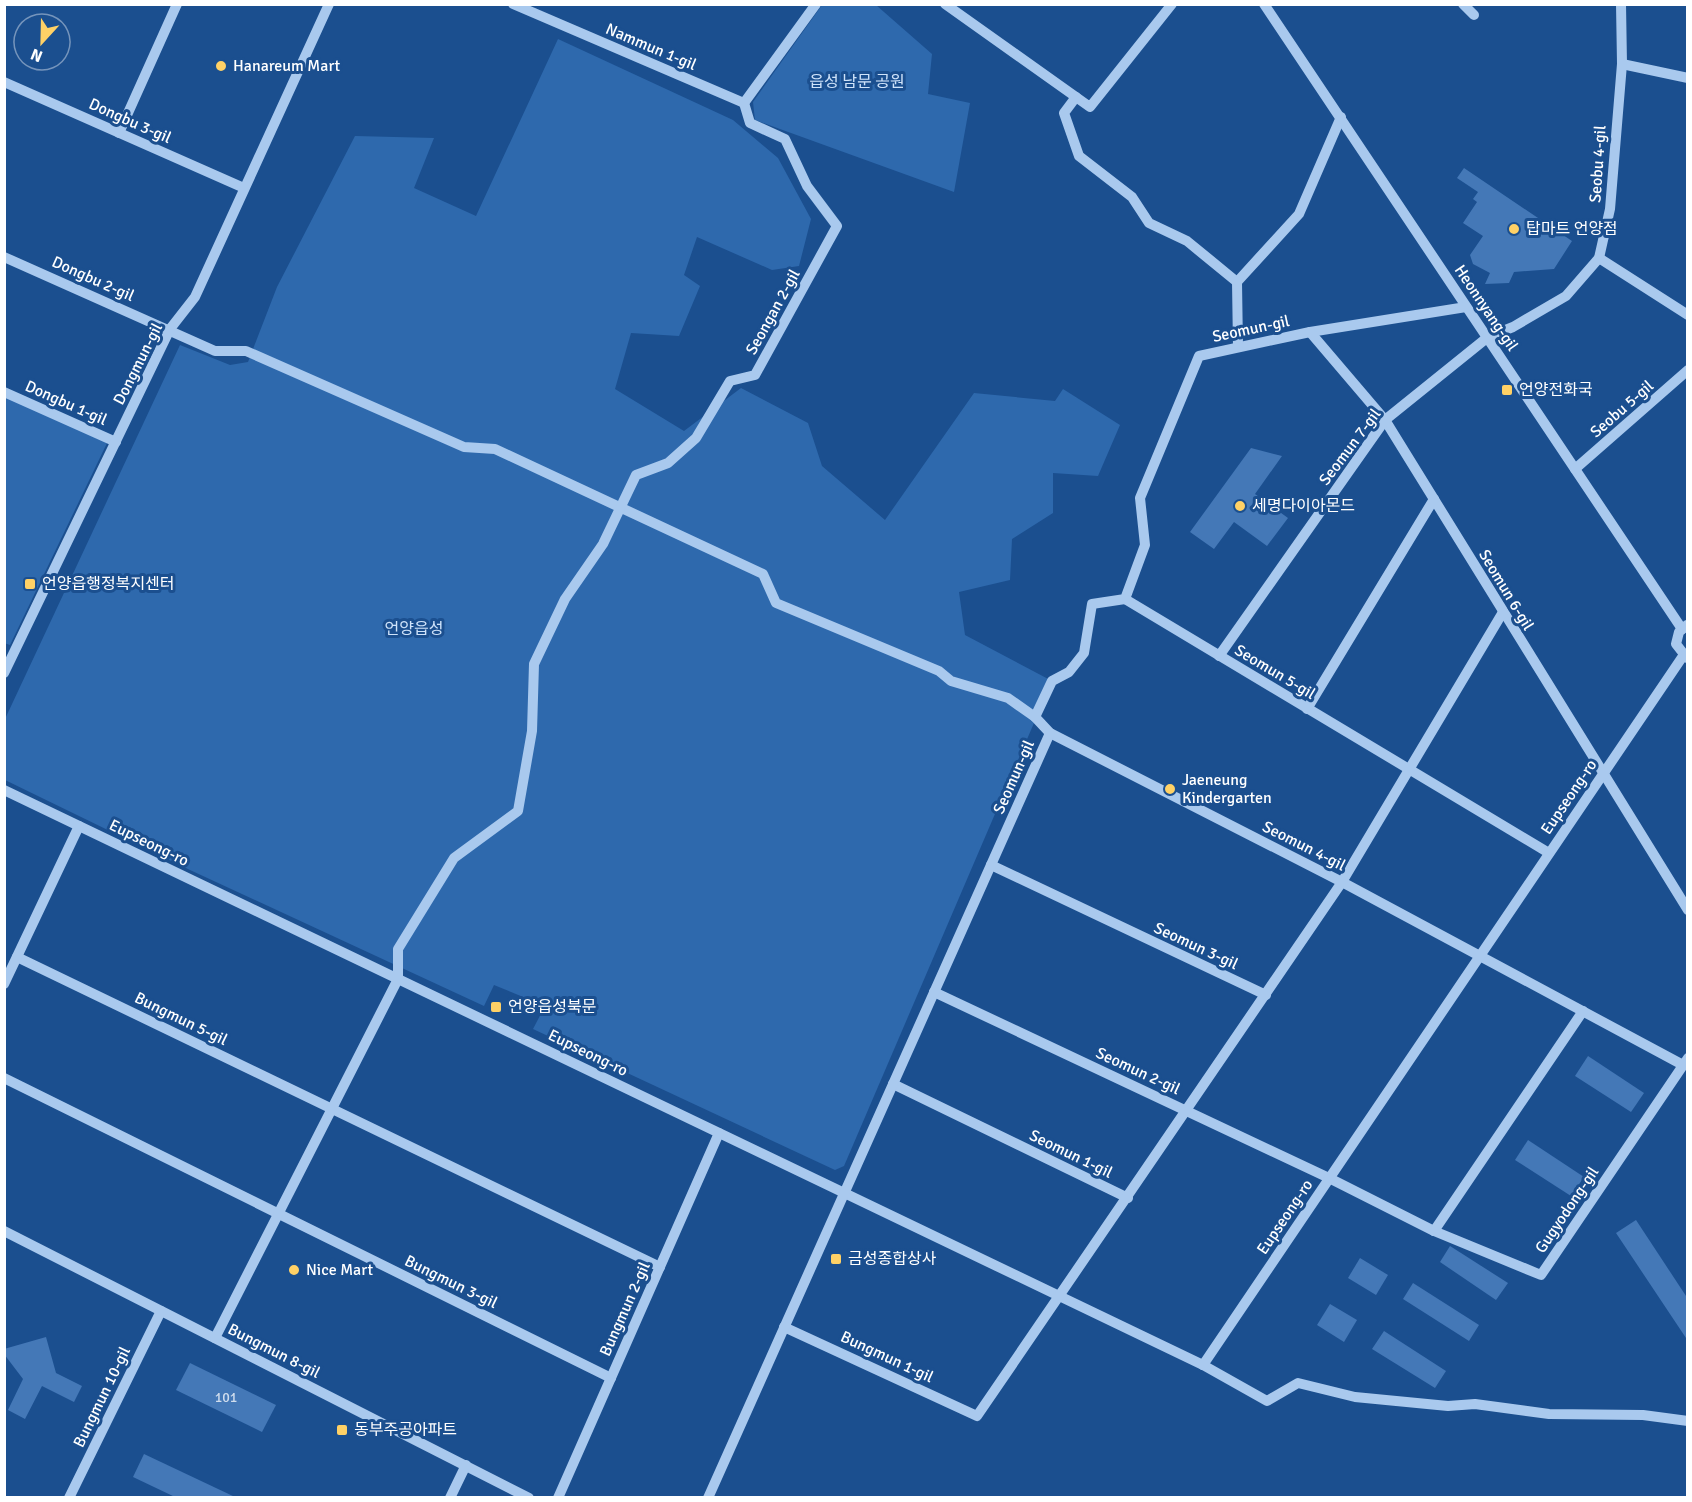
<svg xmlns="http://www.w3.org/2000/svg" width="1692" height="1502" viewBox="0 0 1692 1502" font-family="Signika,'Noto Sans KR',sans-serif">
  <style>
    .green { fill: #2e69ad }
    .building { fill: #4478b7 }
    .lines { fill: none; stroke-linecap: round; stroke-linejoin: round }
    .minor { stroke: #a9c9ee; stroke-width: 10 }
    .poi-dot { fill: #ffd166; stroke: #1b4f8f; stroke-width: 2 }
    .labels { text-anchor: middle; dominant-baseline: central; stroke-width: 6; stroke-linejoin: round; paint-order: stroke }
    .number-label { font-size: 14px; fill: #d0dded }
    .street-label { font-size: 16px; fill: #fff; stroke: #1b4f8f }
    .poi-label { font-size: 16px; fill: #fff; stroke: #1b4f8f; text-anchor: start }
    .park-label { font-size: 16px; fill: #cfe3fa; stroke: #1b4f8f }
  </style>
  <rect width="100%" height="100%" fill="#1b4f8f"/>
  <g class="green">
    <polygon points="822,5 876,5 932,54 928,94 970,103 954,192 755,120 753,102"/>
    <polygon points="558,39 733,120 778,158 811,219 799,266 772,270 697,237 684,275 700,286 679,336 631,333 615,389 684,431 741,388 808,423 822,466 885,520 974,393 1055,401 1063,389 1120,425 1098,476 1053,473 1053,513 1012,539 1010,580 959,592 965,635 1052,681 844,1166 835,1170 533,1029 545,1006 494,985 484,1006 190,870 5,780 5,719 180,345 230,365 248,362 277,287 355,136 434,138 414,188 476,216"/>
    <polygon points="4,396 108,441 10,645 4,643"/>
  </g>
  <g class="building">
    <polygon points="1464,168 1572,241 1554,269 1514,272 1509,283 1485,284 1490,273 1473,264 1470,255 1483,236 1463,223 1477,202 1473,199 1478,192 1457,178"/>
    <polygon points="1251,448 1282,456 1255,494 1288,518 1267,546 1234,522 1214,549 1190,532"/>
    <polygon points="1588,1056 1644,1093 1631,1112 1575,1076"/>
    <polygon points="1528,1140 1584,1177 1571,1196 1515,1160"/>
    <polygon points="1636,1220 1688,1299 1688,1341 1616,1233"/>
    <polygon points="1450,1246 1508,1283 1496,1300 1440,1262"/>
    <polygon points="1360,1258 1388,1275 1376,1295 1348,1278"/>
    <polygon points="1413,1283 1479,1325 1469,1341 1403,1299"/>
    <polygon points="1330,1304 1357,1320 1344,1342 1317,1325"/>
    <polygon points="1384,1331 1446,1371 1435,1388 1372,1349"/>
    <polygon points="46,1337 56,1373 82,1386 74,1402 42,1386 25,1419 8,1410 23,1379 4,1354 4,1349"/>
    <polygon points="190,1363 276,1405 262,1432 176,1390"/>
    <polygon points="144,1454 235,1497 175,1497 133,1477"/>
  </g>
  <g class="lines">
    <g class="minor">
      <polyline points="513,4 744,103"/>
      <polyline points="945,4 1090,107 1172,4"/>
      <polyline points="1264,4 1682,629"/>
      <polyline points="1463,4 1474,15"/>
      <polyline points="1622,64 1688,78"/>
      <polyline points="4,82 244,188"/>
      <polyline points="1076,97 1064,113 1079,156 1132,197 1149,223 1187,241 1237,282"/>
      <polyline points="744,103 816,4"/>
      <polyline points="119,133 177,4"/>
      <polyline points="4,257 215,351 246,351 464,447 495,449 763,574 776,603 939,671 951,681 1008,698 1035,717"/>
      <polyline points="1599,258 1688,315"/>
      <polyline points="1466,307 1310,332 1199,356 1140,498 1145,545 1125,599 1092,604 1084,653 1069,672 1052,681 1035,717 1050,733 1342,882 1683,1065"/>
      <polyline points="1310,332 1385,420 1688,910"/>
      <polyline points="1238,347 1237,282 1299,214 1341,117"/>
      <polyline points="4,392 116,442"/>
      <polyline points="1575,469 1688,370"/>
      <polyline points="1125,599 1549,853"/>
      <polyline points="1219,656 1385,420 1488,337 1513,327 1566,296 1599,258 1610,209 1622,64 1621,4"/>
      <polyline points="1687,658 1676,644 1679,632 1687,625"/>
      <polyline points="4,673 170,329 195,297 329,4"/>
      <polyline points="1307,709 1434,499"/>
      <polyline points="4,790 1203,1365 1267,1401 1298,1383 1355,1397 1448,1406 1475,1404 1549,1414 1643,1415 1688,1421"/>
      <polyline points="991,865 1266,995"/>
      <polyline points="17,957 660,1267"/>
      <polyline points="4,984 79,826"/>
      <polyline points="934,992 1329,1178 1434,1231 1541,1275 1688,1058"/>
      <polyline points="4,1078 611,1378"/>
      <polyline points="893,1084 1128,1198"/>
      <polyline points="4,1231 529,1498"/>
      <polyline points="1434,1231 1583,1011"/>
      <polyline points="784,1327 977,1416 1342,882 1503,612"/>
      <polyline points="215,1338 398,979 398,949 454,858 518,811 532,731 534,664 565,599 603,544 636,475 668,463 696,438 730,381 755,375 837,226 807,186 785,139 750,123 744,103"/>
      <polyline points="1203,1365 1683,656"/>
      <polyline points="69,1498 161,1311"/>
      <polyline points="450,1498 466,1465"/>
      <polyline points="558,1498 719,1133"/>
      <polyline points="708,1498 1050,733"/>
    </g>
  </g>
  <g class="poi-dot">
    <circle cx="221" cy="66" r="6"/>
    <circle cx="1514" cy="229" r="6"/>
    <rect x="1501" y="384" width="12" height="12" rx="3"/>
    <circle cx="1240" cy="506" r="6"/>
    <rect x="24" y="578" width="12" height="12" rx="3"/>
    <circle cx="1170" cy="789" r="6"/>
    <rect x="490" y="1001" width="12" height="12" rx="3"/>
    <rect x="830" y="1253" width="12" height="12" rx="3"/>
    <circle cx="294" cy="1270" r="6"/>
    <rect x="336" y="1424" width="12" height="12" rx="3"/>
  </g>
  <g class="labels">
    <g class="number-label">
      <text x="226" y="1397">101</text>
    </g>
    <g class="street-label">
      <text transform="translate(651 47) rotate(23)">Nammun 1-gil</text>
      <text transform="translate(130 121) rotate(24)">Dongbu 3-gil</text>
      <text transform="translate(1598 164) rotate(-86)">Seobu 4-gil</text>
      <text transform="translate(93 279) rotate(24)">Dongbu 2-gil</text>
      <text transform="translate(1486 308) rotate(56)">Heonnyang-gil</text>
      <text transform="translate(773 312) rotate(-61)">Seongan 2-gil</text>
      <text transform="translate(1251 329) rotate(-12)">Seomun-gil</text>
      <text transform="translate(138 364) rotate(-63)">Dongmun-gil</text>
      <text transform="translate(66 403) rotate(24)">Dongbu 1-gil</text>
      <text transform="translate(1622 409) rotate(-41)">Seobu 5-gil</text>
      <text transform="translate(1350 447) rotate(-53)">Seomun 7-gil</text>
      <text transform="translate(1506 590) rotate(59)">Seomun 6-gil</text>
      <text transform="translate(1275 672) rotate(31)">Seomun 5-gil</text>
      <text transform="translate(1014 777) rotate(-66)">Seomun-gil</text>
      <text transform="translate(1569 797) rotate(-56)">Eupseong-ro</text>
      <text transform="translate(149 843) rotate(26)">Eupseong-ro</text>
      <text transform="translate(1304 846) rotate(27)">Seomun 4-gil</text>
      <text transform="translate(1196 946) rotate(25)">Seomun 3-gil</text>
      <text transform="translate(181 1019) rotate(26)">Bungmun 5-gil</text>
      <text transform="translate(588 1053) rotate(26)">Eupseong-ro</text>
      <text transform="translate(1138 1071) rotate(25)">Seomun 2-gil</text>
      <text transform="translate(1071 1154) rotate(26)">Seomun 1-gil</text>
      <text transform="translate(1567 1210) rotate(-56)">Gugyodong-gil</text>
      <text transform="translate(1285 1217) rotate(-56)">Eupseong-ro</text>
      <text transform="translate(451 1282) rotate(26)">Bungmun 3-gil</text>
      <text transform="translate(625 1309) rotate(-66)">Bungmun 2-gil</text>
      <text transform="translate(274 1351) rotate(27)">Bungmun 8-gil</text>
      <text transform="translate(887 1357) rotate(25)">Bungmun 1-gil</text>
      <text transform="translate(102 1397) rotate(-64)">Bungmun 10-gil</text>
    </g>
    <g class="poi-label">
      <text x="233" y="66">Hanareum Mart</text>
      <text x="1526" y="229">탑마트 언양점</text>
      <text x="1519" y="390">언양전화국</text>
      <text x="1252" y="506">세명다이아몬드</text>
      <text x="42" y="584">언양읍행정복지센터</text>
      <text x="1182" y="780">Jaeneung<tspan x="1182" dy="18">Kindergarten</tspan></text>
      <text x="508" y="1007">언양읍성북문</text>
      <text x="848" y="1259">금성종합상사</text>
      <text x="306" y="1270">Nice Mart</text>
      <text x="354" y="1430">동부주공아파트</text>
    </g>
    <g class="park-label">
      <text x="857" y="82">읍성 남문 공원</text>
      <text x="414" y="629">언양읍성</text>
    </g>
  </g>
  <rect width="1692" height="1502" fill="none" stroke="#ffffff" stroke-width="12"/>
  <g transform="translate(42 42) rotate(202)"><circle r="28" fill="#1b4f8f" stroke="#7695bc" stroke-width="1.5"/>
  <path d="M0-4.5L10 22L0 15L-10 22Z" fill="#ffd166"/>
  <text y="-9" font-size="16" font-weight="bold" text-anchor="middle" fill="#ffffff">N</text>
  </g>
</svg>
